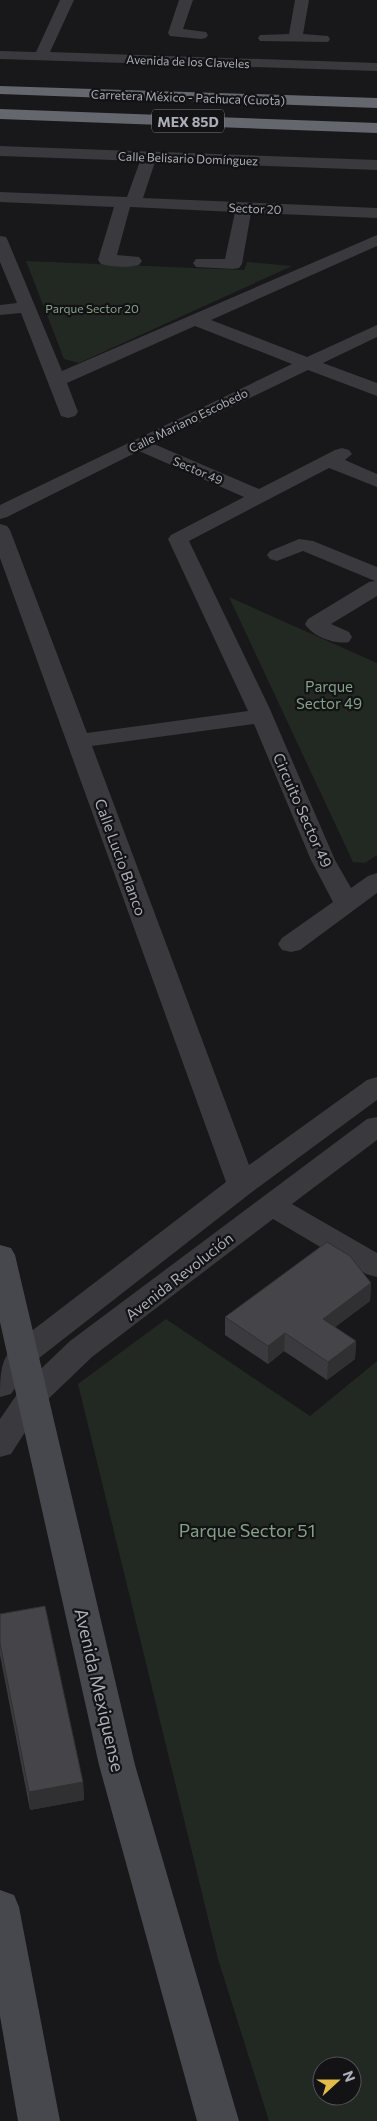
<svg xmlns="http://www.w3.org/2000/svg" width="377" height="2121" viewBox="0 0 377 2121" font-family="Commissioner,sans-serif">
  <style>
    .green { fill: #222923; fill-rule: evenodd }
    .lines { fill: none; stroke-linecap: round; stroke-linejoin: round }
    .minor { fill: #39393e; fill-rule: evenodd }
    .tertiary { fill: #39393e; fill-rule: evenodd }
    .secondary { fill: #47484e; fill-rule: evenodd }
    .motorway { fill: #65676e; fill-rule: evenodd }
    .wall { fill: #3b3b3f }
    .shaded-wall { fill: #303033 }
    .building { fill: #454549; stroke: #303033 }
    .labels { text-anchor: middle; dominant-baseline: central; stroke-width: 4.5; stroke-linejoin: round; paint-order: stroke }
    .far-street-label { font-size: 12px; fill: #abaeb8; stroke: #131214 }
    .far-park-label { font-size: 12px; fill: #84a188; stroke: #131214 }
    .shield { fill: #131214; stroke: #7d7f87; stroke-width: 1 }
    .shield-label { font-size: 14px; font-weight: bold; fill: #abaeb8 }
    .park-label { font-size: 15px; fill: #84a188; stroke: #131214 }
    .street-label { font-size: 15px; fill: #abaeb8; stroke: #131214 }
    .near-park-label { font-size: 18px; fill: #84a188; stroke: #131214 }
    .near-street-label { font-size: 18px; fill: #abaeb8; stroke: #131214 }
  </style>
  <rect width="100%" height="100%" fill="#181719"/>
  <g class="green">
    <polygon points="26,261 244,270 247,262 292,266 79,363 64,359"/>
    <polygon points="229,597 377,663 377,855 365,863 353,862"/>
    <path d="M166 1319 310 1416 377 1361V2121H269L218 1959 78 1384ZM322 2066H352V2096H322Z"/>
  </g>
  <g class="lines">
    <g class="minor">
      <polygon points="60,0 74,0 50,52 377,63 377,71 0,59 0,51 36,52"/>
      <polygon points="179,0 193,0 183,29 206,32 208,35 206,38 201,39 170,36 168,33"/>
      <polygon points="295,0 309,0 303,34 328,36 330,39 328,42 260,41 258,38 260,35 289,34"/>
      <path d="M0 146 377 160V170L155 162 143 198 377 208V218L251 213 242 264 239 268 233 269 196 267 193 263 196 259H225L235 212 130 207 117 255 139 257 142 261 139 265C128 268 112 267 101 264L98 260 114 207 0 202V192L127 197 140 161 0 156Z"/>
      <polygon points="377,235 377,246 211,320 307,357 377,325 377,337 323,363 377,383 377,396 308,370 154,444 259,489 335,450 342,448 349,450 352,454 345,460 377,474 377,487 329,468 189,541 269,707 335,860 351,888 368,876 377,873 377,893 300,950 291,952 282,950 278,944 282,938 333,902 311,860 254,724 92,746 249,1165 367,1080 377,1077 377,1100 252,1192 34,1362 23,1365 12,1362 7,1354 12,1346 226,1182 0,558 0,524 7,526 10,530 87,733 248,711 168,539 171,535 244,497 139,451 7,517 0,519 0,505 292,364 195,326 67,383 78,412 75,416 68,418 61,416 21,313 0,315 0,305 17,303 0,262 0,236 6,237 8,241 62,371"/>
      <path d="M299 539 313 541 377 567V596L331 624 349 632 352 637 349 642C335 645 312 636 305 624L308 619 369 582 375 581 303 551 277 561 270 559 267 555 270 551Z"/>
      <polygon points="377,1117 377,1140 292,1204 377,1253 377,1277 366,1274 273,1219 92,1357 44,1403 33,1407 22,1403 17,1395 22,1387 70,1341 367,1119"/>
    </g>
    <g class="tertiary">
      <path d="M23 1343 34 1346 39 1354 11 1394 0 1397C0 1374 0 1351 23 1343Z"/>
      <polygon points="33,1383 44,1387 49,1395 11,1454 0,1457 0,1419 22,1387"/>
    </g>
    <g class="secondary">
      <polygon points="0,1245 11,1248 15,1255 135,1765 239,2121 197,2121 99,1765 0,1322"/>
      <polygon points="0,1890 14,1895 19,1907 60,2121 18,2121 0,2016"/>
    </g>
    <g class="motorway">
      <polygon points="0,86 377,98 377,108 0,94"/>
      <polygon points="0,109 377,123 377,133 0,119"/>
    </g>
  </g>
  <g class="wall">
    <polygon points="371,1283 370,1301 335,1327 356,1341 355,1359 327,1380 284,1351 268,1364 225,1335 225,1317"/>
    <polygon points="0,1614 83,1782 84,1800 30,1810 0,1655"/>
  </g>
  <g class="shaded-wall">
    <polygon points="371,1283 370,1301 322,1337 323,1319"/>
    <polygon points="285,1333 284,1351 268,1364 268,1346"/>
    <polygon points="356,1341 355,1359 327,1380 328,1362"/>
    <polygon points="83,1782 84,1800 30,1810 29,1792"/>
  </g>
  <g class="building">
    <polygon points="327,1242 350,1256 371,1283 323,1319 356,1341 328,1362 285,1333 268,1346 225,1317"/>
    <polygon points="45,1606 83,1782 29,1792 0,1643 0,1614"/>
  </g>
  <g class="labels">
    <g class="far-street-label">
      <text transform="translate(188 61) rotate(2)">Avenida de los Claveles</text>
      <text transform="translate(188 97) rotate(2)">Carretera México - Pachuca (Cuota)</text>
      <text transform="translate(188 158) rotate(2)">Calle Belisario Domínguez</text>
      <text transform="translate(255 208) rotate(2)">Sector 20</text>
      <text transform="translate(188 420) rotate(-26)">Calle Mariano Escobedo</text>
      <text transform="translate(198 470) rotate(23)">Sector 49</text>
    </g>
    <g class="far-park-label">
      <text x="92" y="308">Parque Sector 20</text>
    </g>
    <rect class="shield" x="152" y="109.5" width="72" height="23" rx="4"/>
    <g class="shield-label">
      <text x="188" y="121">MEX 85D</text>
    </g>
    <g class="park-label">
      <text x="329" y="686">Parque<tspan x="329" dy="17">Sector 49</tspan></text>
    </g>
    <g class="street-label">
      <text transform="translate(303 810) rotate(66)">Circuito Sector 49</text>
      <text transform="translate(121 857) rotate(70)">Calle Lucio Blanco</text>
      <text transform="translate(179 1276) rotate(-38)">Avenida Revolución</text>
    </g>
    <g class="near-park-label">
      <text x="247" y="1530">Parque Sector 51</text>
    </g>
    <g class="near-street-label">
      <text transform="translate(100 1690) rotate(77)">Avenida Mexiquense</text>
    </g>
  </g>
  <g transform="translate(337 2081) rotate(69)"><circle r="24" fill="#131214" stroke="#505056"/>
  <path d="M0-4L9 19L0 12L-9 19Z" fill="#e1bc48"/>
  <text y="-8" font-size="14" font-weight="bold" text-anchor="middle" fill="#abaeb8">N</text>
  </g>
</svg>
